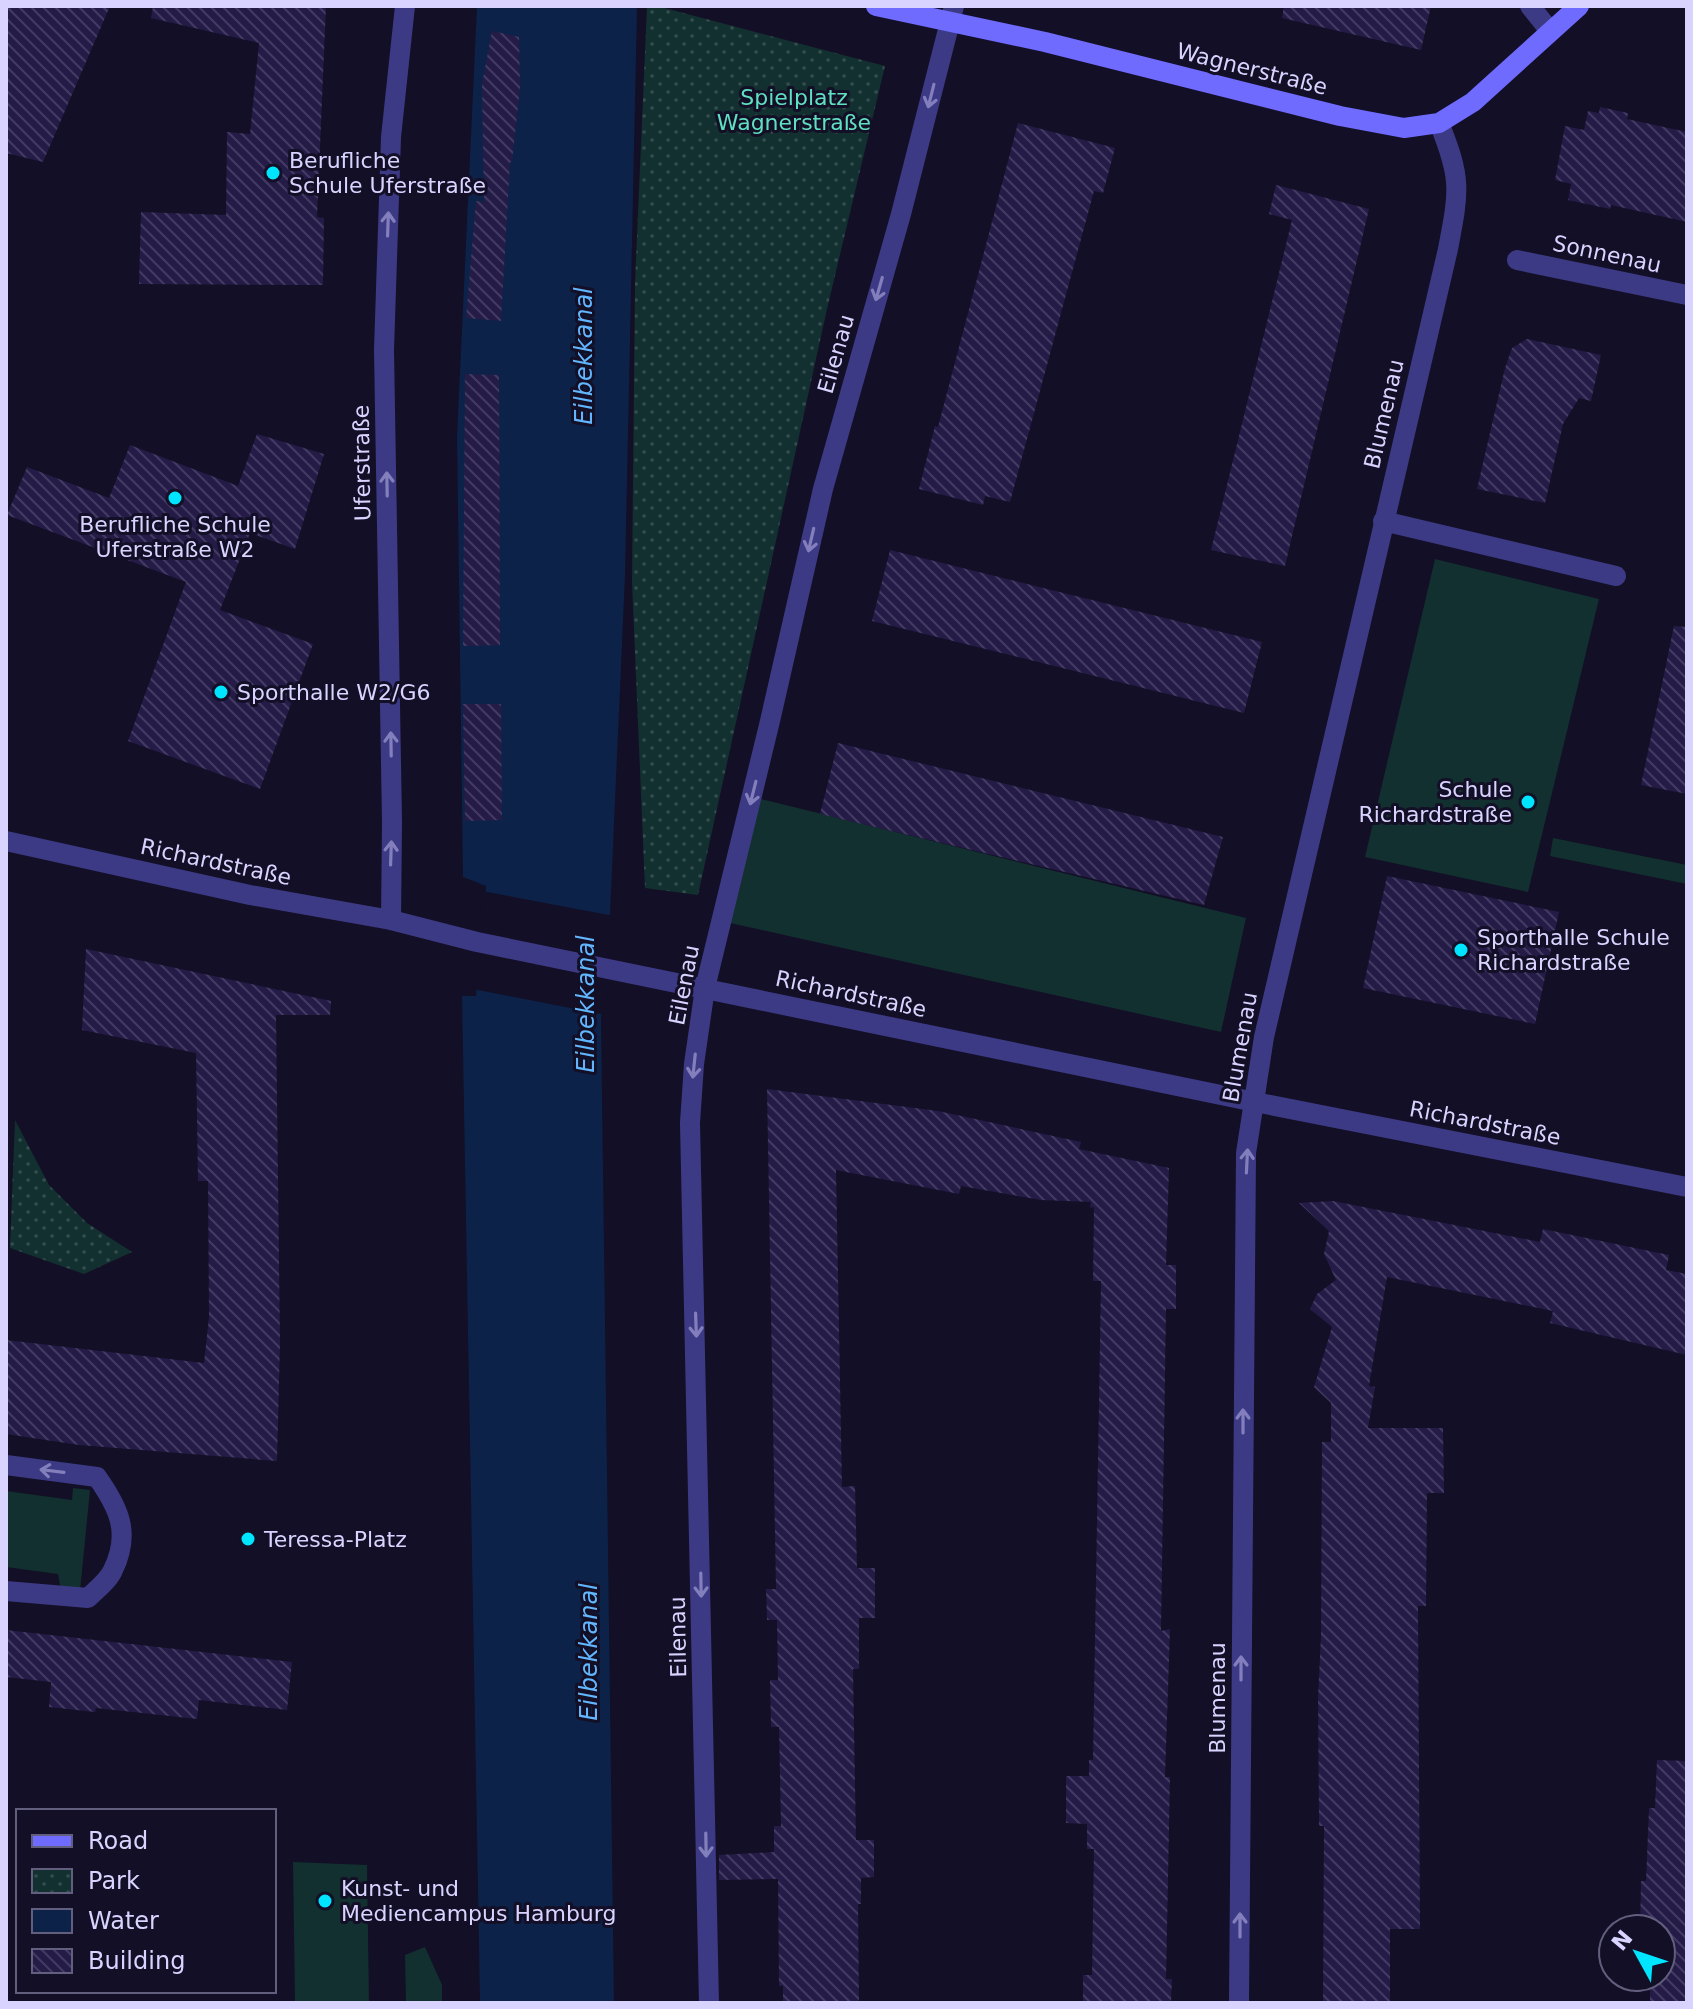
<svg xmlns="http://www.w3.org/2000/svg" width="1693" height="2009" viewBox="0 0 1693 2009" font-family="'DejaVu Sans',sans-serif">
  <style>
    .grass { fill: #12302f }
    .park { fill: url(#park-dots) }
    .water { fill: #0c2248 }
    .pier { fill: #130f26 }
    .building { fill: url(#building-back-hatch) }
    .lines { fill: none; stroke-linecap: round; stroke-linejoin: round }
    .service { stroke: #3d3a85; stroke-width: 20 }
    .minor { stroke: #3d3a85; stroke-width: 20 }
    .tertiary { stroke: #3d3a85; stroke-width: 20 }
    .secondary { stroke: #6f6bff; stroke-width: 20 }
    .oneway { stroke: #837fbc }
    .poi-dot { fill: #00e5ff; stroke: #130f26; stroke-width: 3 }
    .labels { text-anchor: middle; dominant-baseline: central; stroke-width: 6; stroke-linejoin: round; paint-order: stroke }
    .street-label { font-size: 22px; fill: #d9d4ff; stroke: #130f26 }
    .park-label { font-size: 22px; fill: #5fe0c0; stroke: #130f26 }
    .poi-label { font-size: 22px; fill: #d9d4ff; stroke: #130f26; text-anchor: start }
    .water-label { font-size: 24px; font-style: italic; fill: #62b6ff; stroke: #130f26 }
  </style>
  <defs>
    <pattern id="park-dots" width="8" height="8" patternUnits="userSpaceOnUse" patternTransform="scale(2)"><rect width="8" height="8" fill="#12302f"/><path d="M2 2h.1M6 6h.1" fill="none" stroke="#344d4e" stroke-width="1.8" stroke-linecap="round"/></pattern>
    <pattern id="building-back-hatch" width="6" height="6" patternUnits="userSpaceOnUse" patternTransform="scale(2)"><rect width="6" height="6" fill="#241b47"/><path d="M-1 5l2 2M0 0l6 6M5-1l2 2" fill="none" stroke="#433b63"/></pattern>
  </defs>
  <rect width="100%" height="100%" fill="#130f26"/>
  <g class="grass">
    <polygon points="1435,559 1599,599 1528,892 1365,857"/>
    <polygon points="761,799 1246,918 1221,1032 730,923"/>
    <polygon points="1553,838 1687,865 1687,884 1550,856"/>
    <polygon points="73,1488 90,1490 80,1591 61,1590 58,1574 6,1567 6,1491 72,1500"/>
    <polygon points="293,1862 367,1865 369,2003 295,2003"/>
    <polygon points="425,1947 442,1985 442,2003 406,2003 405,1955"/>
  </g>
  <g class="park">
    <polygon points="647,6 657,6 885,66 827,309 698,895 645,888 632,582 635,283"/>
    <polygon points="15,1120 49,1185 87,1223 132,1252 84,1274 10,1248"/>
  </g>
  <polygon class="water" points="477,6 637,6 625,576 610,914 601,1020 614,2003 480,2003 462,996 476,996 486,886 463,877 457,437"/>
  <polygon class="pier" points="482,891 614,916 606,1015 473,989"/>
  <g class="building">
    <polygon points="6,6 110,6 43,162 6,153"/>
    <polygon points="153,6 326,6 317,217 324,218 323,285 139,284 141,212 226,215 227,132 250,134 259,43 151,18"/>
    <polygon points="1284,6 1431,6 1421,50 1282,18"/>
    <polygon points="492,31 519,37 520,87 512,162 510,162 501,321 466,318 476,201 484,202 482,84"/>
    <polygon points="1600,107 1628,113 1627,119 1687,132 1687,222 1611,205 1610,209 1568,200 1571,184 1555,180 1565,126 1584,130 1588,111 1599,113"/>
    <polygon points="1018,123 1115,148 1103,193 1094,191 1010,502 985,496 983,505 919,489 935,426 938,427"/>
    <polygon points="1276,185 1369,209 1285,566 1211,550 1292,220 1269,214"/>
    <polygon points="1527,339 1601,355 1591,401 1579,398 1563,424 1545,503 1477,489 1505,368 1512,348"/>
    <polygon points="465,374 499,375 500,645 463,646"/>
    <polygon points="257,434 324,454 295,549 250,533 220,610 313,644 260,789 128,741 186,582 7,515 27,467 109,498 130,445 238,486"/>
    <polygon points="890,550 1262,642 1244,713 872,621"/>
    <polygon points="1674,626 1687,627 1687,794 1641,785"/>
    <polygon points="463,704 501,704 502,820 465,821"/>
    <polygon points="838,743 1223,837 1204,905 820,814"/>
    <polygon points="1387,876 1559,912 1535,1024 1363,988"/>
    <polygon points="86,949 331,1001 330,1015 276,1015 280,1343 277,1461 79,1445 6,1434 6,1340 204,1363 209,1317 208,1181 198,1181 196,1053 82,1030"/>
    <polygon points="767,1089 938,1111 1081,1142 1079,1149 1169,1168 1166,1265 1176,1265 1176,1309 1166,1309 1161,1631 1170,1629 1165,1777 1170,1777 1166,1979 1172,1979 1171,2003 1083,2003 1083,1975 1092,1975 1094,1849 1087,1849 1087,1824 1066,1823 1066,1776 1089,1776 1089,1760 1093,1760 1101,1281 1093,1281 1094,1207 1090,1208 1091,1202 1041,1200 961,1186 959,1194 836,1170 842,1487 855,1486 857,1568 875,1568 875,1618 859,1618 859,1669 853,1669 856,1840 874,1840 874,1877 861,1878 861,1904 858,1904 859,2003 783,2003 783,1986 779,1986 778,1879 719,1880 719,1855 774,1852 774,1826 781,1826 779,1727 771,1727 770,1680 778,1680 777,1620 767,1620 766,1589 776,1589"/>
    <polygon points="1333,1201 1540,1242 1543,1229 1669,1255 1666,1270 1687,1274 1687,1355 1550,1323 1553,1311 1387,1277 1369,1386 1375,1387 1368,1428 1443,1428 1444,1493 1427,1493 1426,1606 1418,1606 1420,1929 1390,1929 1390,2003 1323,2003 1324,1826 1319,1826 1318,1698 1321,1636 1322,1442 1331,1442 1331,1403 1314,1387 1332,1327 1310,1309 1317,1294 1336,1280 1324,1254 1329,1231 1299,1203"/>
    <polygon points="6,1630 292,1662 287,1710 199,1700 197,1719 96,1708 95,1712 49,1707 51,1682 6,1677"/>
    <polygon points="1657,1760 1687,1761 1687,2003 1650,2003 1650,1977 1661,1977 1661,1929 1640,1929 1641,1881 1646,1881 1649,1808 1655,1808"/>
  </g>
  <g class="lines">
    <polyline class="service" points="1383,521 1616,576"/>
    <g class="minor">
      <polyline points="1530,6 1550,31"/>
      <polyline points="1517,260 1687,295"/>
      <polyline points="391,920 392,822 384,350 391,137 405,6"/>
      <path d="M6 1465 97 1477C119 1508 131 1533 113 1570 109 1580 96 1590 88 1598L6 1591"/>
      <path d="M1239 2003 1246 1153 1264 1037 1448 249C1459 191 1462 179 1439 123"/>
    </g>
    <g class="tertiary">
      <polyline points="6,841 250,895 391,920 477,942 1255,1102 1687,1187"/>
      <polyline points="709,2003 690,1123 694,1064 705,988 770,721 823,489 901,214 954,6"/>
    </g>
    <polyline class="secondary" points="876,6 1045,42 1340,116 1404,128 1439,123 1473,102 1579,6"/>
  </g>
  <defs><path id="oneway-shaft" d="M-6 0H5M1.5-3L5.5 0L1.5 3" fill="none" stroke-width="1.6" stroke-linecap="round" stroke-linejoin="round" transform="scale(2)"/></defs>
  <g class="oneway">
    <use href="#oneway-shaft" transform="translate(931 96) rotate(104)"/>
    <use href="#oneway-shaft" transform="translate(388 224) rotate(-88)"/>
    <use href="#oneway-shaft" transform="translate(879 289) rotate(106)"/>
    <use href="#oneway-shaft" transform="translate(387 484) rotate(-91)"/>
    <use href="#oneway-shaft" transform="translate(811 540) rotate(103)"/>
    <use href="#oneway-shaft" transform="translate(391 744) rotate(-91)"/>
    <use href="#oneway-shaft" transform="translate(753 793) rotate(104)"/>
    <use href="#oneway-shaft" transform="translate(391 853) rotate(-88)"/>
    <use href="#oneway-shaft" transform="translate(694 1066) rotate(96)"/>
    <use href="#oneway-shaft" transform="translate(1247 1161) rotate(-87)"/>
    <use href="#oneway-shaft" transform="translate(696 1325) rotate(88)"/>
    <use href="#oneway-shaft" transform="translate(1243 1421) rotate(-90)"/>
    <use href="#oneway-shaft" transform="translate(52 1471) rotate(-173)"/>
    <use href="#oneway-shaft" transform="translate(701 1585) rotate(89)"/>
    <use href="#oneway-shaft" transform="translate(1241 1668) rotate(-90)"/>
    <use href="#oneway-shaft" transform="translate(706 1845) rotate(89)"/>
    <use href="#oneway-shaft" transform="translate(1240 1925) rotate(-90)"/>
  </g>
  <g class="poi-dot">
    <circle cx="273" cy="173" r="8"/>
    <circle cx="175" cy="498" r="8"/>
    <circle cx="221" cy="692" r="8"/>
    <circle cx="1528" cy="802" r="8"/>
    <circle cx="1461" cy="950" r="8"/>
    <circle cx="248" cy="1539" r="8"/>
    <circle cx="325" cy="1901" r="8"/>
  </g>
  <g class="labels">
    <g class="street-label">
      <text transform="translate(1252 69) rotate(14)">Wagnerstraße</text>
      <text transform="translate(1607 254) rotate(12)">Sonnenau</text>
      <text transform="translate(836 354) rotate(-74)">Eilenau</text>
      <text transform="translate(1384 414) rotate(-77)">Blumenau</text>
      <text transform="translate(362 463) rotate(-91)">Uferstraße</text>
      <text transform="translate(216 862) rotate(12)">Richardstraße</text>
      <text transform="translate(684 985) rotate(-79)">Eilenau</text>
      <text transform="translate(851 994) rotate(12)">Richardstraße</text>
      <text transform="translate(1240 1047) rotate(-80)">Blumenau</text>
      <text transform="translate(1485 1123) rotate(11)">Richardstraße</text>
      <text transform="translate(678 1637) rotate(-91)">Eilenau</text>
      <text transform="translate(1217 1698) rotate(-90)">Blumenau</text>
    </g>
    <g class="park-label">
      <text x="794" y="97">Spielplatz<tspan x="794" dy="25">Wagnerstraße</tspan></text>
    </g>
    <g class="poi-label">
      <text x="289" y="160">Berufliche<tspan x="289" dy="25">Schule Uferstraße</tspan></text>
      <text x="175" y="524" text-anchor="middle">Berufliche Schule<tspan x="175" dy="25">Uferstraße W2</tspan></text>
      <text x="237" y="692">Sporthalle W2/G6</text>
      <text x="1512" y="789" text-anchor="end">Schule<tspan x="1512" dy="25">Richardstraße</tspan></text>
      <text x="1477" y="937">Sporthalle Schule<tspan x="1477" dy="25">Richardstraße</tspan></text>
      <text x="264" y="1539">Teressa-Platz</text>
      <text x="341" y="1888">Kunst- und<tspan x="341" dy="25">Mediencampus Hamburg</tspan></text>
    </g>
    <g class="water-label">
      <text transform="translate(584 356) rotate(-90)">Eilbekkanal</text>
      <text transform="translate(586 1004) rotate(-90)">Eilbekkanal</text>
      <text transform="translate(589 1652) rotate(-90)">Eilbekkanal</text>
    </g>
  </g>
  <rect width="1693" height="2009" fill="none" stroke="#d9d4ff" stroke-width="16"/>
  <rect x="16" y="1809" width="260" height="184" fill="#130f26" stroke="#625e7d" stroke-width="2"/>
  <rect x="32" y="1835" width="40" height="12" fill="#6f6bff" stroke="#625e7d" stroke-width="2"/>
  <text x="88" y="1849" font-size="24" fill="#d9d4ff">Road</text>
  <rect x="32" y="1869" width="40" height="24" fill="url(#park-dots)" stroke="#625e7d" stroke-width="2"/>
  <text x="88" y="1889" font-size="24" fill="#d9d4ff">Park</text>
  <rect x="32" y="1909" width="40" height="24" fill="#0c2248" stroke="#625e7d" stroke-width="2"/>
  <text x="88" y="1929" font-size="24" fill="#d9d4ff">Water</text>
  <rect x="32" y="1949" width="40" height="24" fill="url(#building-back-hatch)" stroke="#625e7d" stroke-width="2"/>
  <text x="88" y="1969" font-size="24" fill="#d9d4ff">Building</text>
  <g transform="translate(1637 1953) rotate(310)"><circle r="38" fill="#130f26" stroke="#625e7d" stroke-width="2"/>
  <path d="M0-6L14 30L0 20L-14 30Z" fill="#00e5ff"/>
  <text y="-12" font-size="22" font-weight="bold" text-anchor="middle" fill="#d9d4ff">N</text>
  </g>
</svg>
